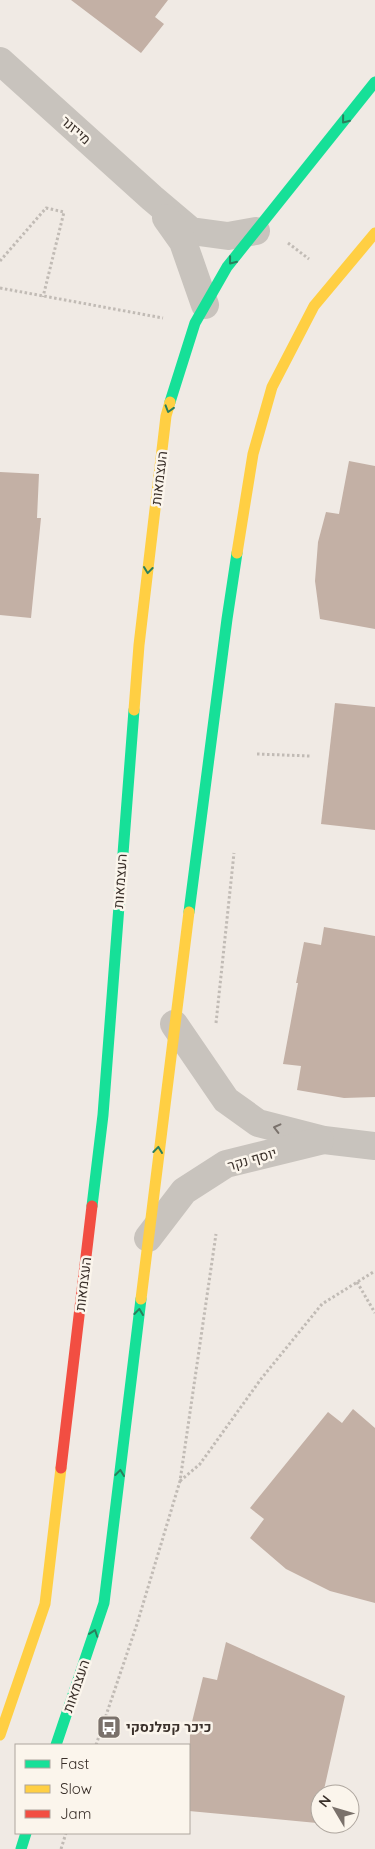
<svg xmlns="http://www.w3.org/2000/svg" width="375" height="1849" viewBox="0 0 375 1849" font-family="Quicksand,Heebo,sans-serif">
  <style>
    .building { fill: #c3b0a5 }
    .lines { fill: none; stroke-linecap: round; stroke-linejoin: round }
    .path { stroke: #c1bbb5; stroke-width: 3; stroke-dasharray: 2.5 2.5; stroke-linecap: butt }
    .street { stroke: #c8c3bd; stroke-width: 28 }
    .fast { stroke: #16e098; stroke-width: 11 }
    .slow { stroke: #ffcf43; stroke-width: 11 }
    .jam { stroke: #f24e42; stroke-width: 11 }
    .oneway { stroke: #2a7f5c }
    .oneway2 { stroke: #7a726c }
    .labels { text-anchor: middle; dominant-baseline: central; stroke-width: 5; stroke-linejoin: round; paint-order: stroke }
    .street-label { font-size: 14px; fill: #3a302a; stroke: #fbf5ec }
    .poi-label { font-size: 14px; font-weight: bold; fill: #3a302a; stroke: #fbf5ec; text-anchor: start }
  </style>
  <rect width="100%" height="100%" fill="#f0eae4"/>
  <g class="building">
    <polygon points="71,0 168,0 155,17 164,24 141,53"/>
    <polygon points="349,461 375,466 375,629 320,619 315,581 318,542 326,512 339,514"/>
    <polygon points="0,472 39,474 37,518 41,518 31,618 0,615"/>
    <polygon points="335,703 375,707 375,830 321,824"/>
    <polygon points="324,927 375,936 375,1097 344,1098 297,1090 301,1066 283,1064 298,983 296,983 304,942 321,945"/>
    <polygon points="353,1409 375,1428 375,1603 330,1591 286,1569 250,1538 264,1519 250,1508 328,1412 342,1423"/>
    <polygon points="226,1642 345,1696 323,1794 320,1794 320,1810 317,1823 189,1811 190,1730 203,1677 217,1680"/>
  </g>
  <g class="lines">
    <g class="path">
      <polyline points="288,243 309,259"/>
      <polyline points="0,261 46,208 64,212 43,297"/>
      <polyline points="0,288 163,318"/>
      <polyline points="257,754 310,756"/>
      <polyline points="216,1023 234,853"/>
      <polyline points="357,1282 375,1313"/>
      <polyline points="180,1481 200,1464 261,1379 322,1304 375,1271"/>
      <polyline points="96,1745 137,1624 180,1481 216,1234"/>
      <polyline points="61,1849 66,1833"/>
    </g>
    <g class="street">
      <polyline points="0,61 152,198 191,231 228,236 256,231"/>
      <polyline points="166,218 183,242 205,305"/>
      <polyline points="174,1024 226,1100 258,1123 324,1140 375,1146"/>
      <polyline points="148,1238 184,1191 226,1164 320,1141"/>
    </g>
    <g class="fast">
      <polyline points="170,402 195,323 227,267 375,82"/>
      <polyline points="189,912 227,619 237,553"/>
      <polyline points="92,1206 103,1115 134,710"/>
      <polyline points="56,1745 104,1603 141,1299"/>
      <polyline points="21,1849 26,1833"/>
    </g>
    <g class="slow">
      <polyline points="237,553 253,454 272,387 314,306 375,233"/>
      <polyline points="134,710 139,645 166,416 170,402"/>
      <polyline points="141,1299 189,912"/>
      <polyline points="0,1735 45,1604 61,1468"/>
    </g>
    <polyline class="jam" points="61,1468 92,1206"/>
  </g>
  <defs><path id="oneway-chevron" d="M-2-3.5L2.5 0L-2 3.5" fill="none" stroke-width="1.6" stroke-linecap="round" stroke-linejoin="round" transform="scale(1.25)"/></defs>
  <g class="oneway">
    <use href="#oneway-chevron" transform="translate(345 120) rotate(129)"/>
    <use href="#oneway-chevron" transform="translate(232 261) rotate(128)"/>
    <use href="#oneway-chevron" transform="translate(169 409) rotate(107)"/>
    <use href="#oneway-chevron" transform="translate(148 570) rotate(97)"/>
    <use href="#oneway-chevron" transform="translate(158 1150) rotate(-83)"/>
    <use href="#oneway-chevron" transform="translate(139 1312) rotate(-83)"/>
    <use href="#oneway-chevron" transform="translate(120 1473) rotate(-83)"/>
    <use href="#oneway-chevron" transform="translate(94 1633) rotate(-71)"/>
  </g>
  <use class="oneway2" href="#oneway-chevron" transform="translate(277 1128) rotate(-166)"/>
  <defs>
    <g id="bus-square" transform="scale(1.25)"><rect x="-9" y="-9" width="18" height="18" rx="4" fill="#7a716b" stroke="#fbf5ec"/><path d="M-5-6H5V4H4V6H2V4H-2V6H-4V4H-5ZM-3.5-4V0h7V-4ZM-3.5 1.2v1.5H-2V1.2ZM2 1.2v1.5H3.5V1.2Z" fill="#fff"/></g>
  </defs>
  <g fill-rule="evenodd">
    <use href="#bus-square" x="109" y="1727"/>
  </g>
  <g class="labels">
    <g class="street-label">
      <text transform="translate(76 130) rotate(42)">מייזנר</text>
      <text transform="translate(159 478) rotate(-83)">העצמאות</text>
      <text transform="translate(120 881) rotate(-86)">העצמאות</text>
      <text transform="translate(252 1159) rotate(-16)">יוסף נקר</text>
      <text transform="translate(83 1284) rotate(-83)">העצמאות</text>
      <text transform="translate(76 1686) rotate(-71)">העצמאות</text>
    </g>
    <g class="poi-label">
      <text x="126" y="1727">כיכר קפלנסקי</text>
    </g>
  </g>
  <rect x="15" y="1744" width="175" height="90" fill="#fbf5ec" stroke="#aea69e"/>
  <rect x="25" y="1760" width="25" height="8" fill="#16e098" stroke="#aea69e"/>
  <text x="60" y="1769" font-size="15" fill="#3a302a">Fast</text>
  <rect x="25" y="1785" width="25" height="8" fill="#ffcf43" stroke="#aea69e"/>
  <text x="60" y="1794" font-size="15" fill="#3a302a">Slow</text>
  <rect x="25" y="1810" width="25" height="8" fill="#f24e42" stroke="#aea69e"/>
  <text x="60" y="1819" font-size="15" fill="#3a302a">Jam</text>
  <g transform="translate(335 1809) rotate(308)"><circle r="24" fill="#fbf5ec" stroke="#aea69e"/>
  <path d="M0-4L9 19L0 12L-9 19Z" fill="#7a716b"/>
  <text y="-8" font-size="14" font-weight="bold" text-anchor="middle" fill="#3a302a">N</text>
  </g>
</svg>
